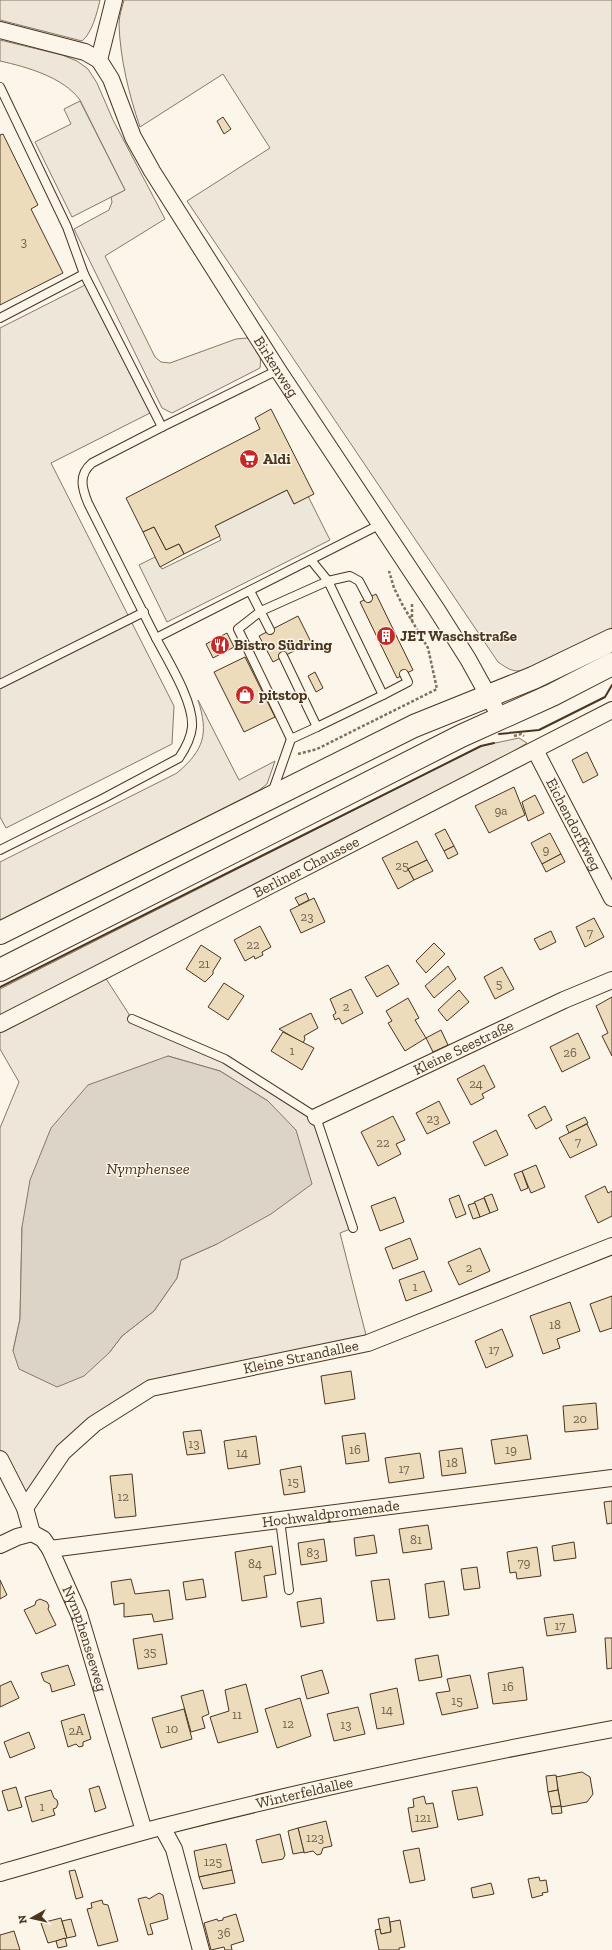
<svg xmlns="http://www.w3.org/2000/svg" width="612" height="1950" viewBox="0 0 612 1950" font-family="'Zilla Slab',serif">
  <style>
    .green { fill: #ede6d9; stroke: #887966; fill-rule: evenodd }
    .parking { fill: #ede7d9; stroke: #887966 }
    .water { fill: #dcd4c6; stroke: #887966 }
    .building { fill: #ecdcbc; stroke: #4a3520 }
    .lines { fill: none; stroke-linecap: round; stroke-linejoin: round }
    .service-casing { stroke: #4a3520; stroke-width: 10 }
    .minor-casing { stroke: #4a3520; stroke-width: 18 }
    .primary-casing { stroke: #4a3520; stroke-width: 24 }
    .path { stroke: #7f6f5c; stroke-width: 2.5; stroke-dasharray: 3 2; stroke-linecap: butt }
    .service { stroke: #fbf6e9; stroke-width: 8 }
    .minor { stroke: #fbf6e9; stroke-width: 16 }
    .primary { stroke: #fbf6e9; stroke-width: 22 }
    .wall { stroke: #4a3520; stroke-width: 2 }
    .labels { text-anchor: middle; dominant-baseline: central; stroke-width: 3; stroke-linejoin: round; paint-order: stroke }
    .number-label { font-size: 13px; fill: #725f47 }
    .street-label { font-size: 15px; fill: #4a3520; stroke: #fbf6e9 }
    .poi-label { font-size: 15px; font-weight: bold; fill: #4a3520; stroke: #fbf6e9; text-anchor: start }
    .water-label { font-size: 16px; font-style: italic; fill: #4a3520; stroke: #fbf6e9 }
  </style>
  <rect width="100%" height="100%" fill="#fbf6e9"/>
  <g class="green">
    <path d="M0 0H100C97 13 92 33 82 41L0 20Z"/>
    <path d="M124 0H612V628L523 670C513 673 507 668 498 662L187 201 270 148 223 74 140 127C129 95 120 58 119 24 119 16 122 8 124 0Z"/>
    <path d="M0 40 62 55 77 61 88 69 97 83 113 120 165 219 105 256 155 357 161 362 170 363 236 339 247 338C258 347 262 354 260 368L172 413 162 408 74 229 109 210 112 202 111 197 125 190 80 100C63 77 27 67 0 61Z"/>
    <path d="M198 700 239 780 275 761 267 784 258 791 0 921V862L177 773C204 750 209 734 198 700Z"/>
    <polygon points="519,738 527,743 488,767 0,1015 0,989 481,746"/>
    <path d="M105 977 132 1019 225 1059 316 1117 353 1228 340 1233 367 1339 151 1383 91 1421 26 1503 0 1451V1128L19 1082 0 1049V1031ZM168 1056 220 1071 268 1101 217 1244 181 1260 177 1278 154 1311 122 1336 109 1353 13 1351 20 1319 22 1227Z"/>
  </g>
  <g class="parking">
    <polygon points="80,101 125,190 72,217 35,142 71,124 64,109"/>
    <polygon points="87,284 152,412 51,463 174,706 172,744 6,828 0,817 0,328"/>
    <polygon points="287,490 294,504 308,496 330,540 167,622 139,565 155,557 162,569 221,540 215,526"/>
  </g>
  <polygon class="water" points="168,1056 220,1071 268,1101 296,1130 312,1184 271,1214 217,1244 181,1260 177,1278 154,1311 122,1336 109,1353 84,1376 57,1387 19,1369 13,1351 20,1319 22,1227 30,1180 51,1128 88,1085"/>
  <g class="building">
    <polygon points="223,117 231,129 224,134 217,121"/>
    <polygon points="3,134 38,205 31,209 63,273 0,305 0,135"/>
    <polygon points="271,409 314,494 294,504 287,490 215,526 220,536 184,554 179,544 166,550 154,527 143,532 126,498 260,429 255,418"/>
    <polygon points="154,527 166,550 179,544 184,554 160,567 143,532"/>
    <polygon points="376,594 413,670 397,678 360,602"/>
    <polygon points="298,616 311,642 273,662 259,636"/>
    <polygon points="227,633 234,647 213,658 206,644"/>
    <polygon points="245,657 275,717 244,732 214,672"/>
    <polygon points="315,672 323,688 316,692 308,676"/>
    <polygon points="587,752 598,775 583,783 572,760"/>
    <polygon points="514,787 525,815 489,833 475,806"/>
    <polygon points="535,795 544,813 528,821 522,802"/>
    <polygon points="445,829 454,846 444,851 435,834"/>
    <polygon points="550,833 561,854 542,864 531,843"/>
    <polygon points="417,841 427,860 408,869 414,880 398,889 382,858"/>
    <polygon points="454,846 458,854 448,859 444,851"/>
    <polygon points="561,854 565,862 546,872 542,864"/>
    <polygon points="427,860 433,871 414,880 408,869"/>
    <polygon points="306,893 309,900 299,905 295,898"/>
    <polygon points="314,898 325,922 301,933 290,910"/>
    <polygon points="594,918 604,937 585,947 576,927"/>
    <polygon points="260,926 271,947 262,952 263,955 255,959 254,956 245,961 234,940"/>
    <polygon points="551,931 556,942 540,950 534,939"/>
    <polygon points="434,943 445,954 426,973 416,961"/>
    <polygon points="201,945 221,958 213,971 213,974 205,982 186,969"/>
    <polygon points="388,965 399,984 377,997 365,977"/>
    <polygon points="448,966 456,979 434,998 425,986"/>
    <polygon points="502,967 514,989 495,999 484,977"/>
    <polygon points="224,983 244,996 228,1020 208,1007"/>
    <polygon points="351,989 363,1013 342,1024 339,1018 335,1020 333,1015 336,1013 330,999"/>
    <polygon points="459,990 469,1002 447,1021 438,1010"/>
    <polygon points="612,997 612,1056 602,1036 608,1033 596,1006"/>
    <polygon points="408,998 419,1018 415,1020 426,1038 405,1051 388,1023 392,1021 386,1011"/>
    <polygon points="311,1013 318,1028 304,1036 305,1039 303,1043 279,1029"/>
    <polygon points="441,1030 448,1045 433,1052 426,1038"/>
    <polygon points="283,1032 314,1048 302,1070 271,1051"/>
    <polygon points="578,1033 590,1058 562,1072 550,1047"/>
    <polygon points="484,1065 495,1087 482,1094 484,1098 471,1105 457,1079"/>
    <polygon points="439,1101 450,1123 427,1134 416,1113"/>
    <polygon points="545,1106 552,1120 536,1129 528,1115"/>
    <polygon points="393,1116 405,1140 396,1144 401,1154 378,1166 361,1132"/>
    <polygon points="585,1117 588,1123 569,1133 566,1126"/>
    <polygon points="587,1124 597,1145 570,1158 559,1138"/>
    <polygon points="496,1130 508,1155 485,1166 473,1142"/>
    <polygon points="536,1165 545,1187 531,1193 522,1171"/>
    <polygon points="522,1171 528,1188 521,1191 514,1174"/>
    <polygon points="605,1186 608,1193 612,1191 612,1216 598,1223 585,1196"/>
    <polygon points="492,1194 498,1210 490,1213 484,1197"/>
    <polygon points="459,1195 466,1214 456,1218 449,1199"/>
    <polygon points="395,1197 404,1222 380,1231 371,1206"/>
    <polygon points="484,1198 490,1213 480,1217 474,1202"/>
    <polygon points="475,1203 480,1217 473,1219 468,1205"/>
    <polygon points="410,1238 418,1259 393,1269 385,1248"/>
    <polygon points="480,1248 490,1271 459,1285 448,1262"/>
    <polygon points="424,1271 432,1291 406,1301 399,1280"/>
    <polygon points="612,1296 612,1328 600,1332 590,1304"/>
    <polygon points="570,1302 580,1331 557,1339 560,1348 543,1354 530,1316"/>
    <polygon points="502,1329 513,1356 486,1368 475,1341"/>
    <polygon points="351,1371 355,1399 325,1404 321,1376"/>
    <polygon points="596,1403 598,1429 565,1432 563,1406"/>
    <polygon points="201,1430 205,1453 187,1455 183,1432"/>
    <polygon points="365,1433 369,1461 346,1464 342,1436"/>
    <polygon points="527,1435 531,1459 495,1464 491,1440"/>
    <polygon points="256,1436 260,1464 228,1469 224,1441"/>
    <polygon points="462,1448 466,1473 442,1476 439,1451"/>
    <polygon points="420,1453 424,1478 389,1483 385,1458"/>
    <polygon points="301,1466 305,1492 284,1495 280,1470"/>
    <polygon points="132,1474 136,1516 115,1518 110,1476"/>
    <polygon points="612,1501 612,1523 607,1524 604,1502"/>
    <polygon points="428,1525 432,1549 403,1553 399,1529"/>
    <polygon points="374,1535 377,1553 356,1556 354,1538"/>
    <polygon points="324,1539 327,1561 301,1565 298,1543"/>
    <polygon points="574,1542 576,1558 554,1561 552,1546"/>
    <polygon points="272,1546 276,1574 264,1576 267,1597 242,1601 235,1552"/>
    <polygon points="537,1547 541,1576 517,1579 516,1572 510,1573 507,1552"/>
    <polygon points="477,1567 480,1588 464,1590 461,1569"/>
    <polygon points="131,1579 135,1594 169,1590 173,1619 154,1622 152,1614 124,1617 124,1603 114,1605 111,1582"/>
    <polygon points="203,1579 206,1597 186,1600 183,1582"/>
    <polygon points="389,1579 395,1619 377,1621 371,1581"/>
    <polygon points="0,1580 7,1595 0,1599"/>
    <polygon points="444,1581 449,1615 429,1618 425,1584"/>
    <polygon points="321,1598 324,1623 301,1627 297,1602"/>
    <polygon points="40,1599 47,1602 49,1606 48,1609 56,1625 36,1634 24,1610 35,1605 36,1601"/>
    <polygon points="573,1614 576,1632 547,1636 544,1618"/>
    <polygon points="162,1634 167,1664 138,1669 133,1639"/>
    <polygon points="605,1638 612,1638 612,1668 607,1669"/>
    <polygon points="438,1655 442,1677 419,1681 415,1659"/>
    <polygon points="68,1665 75,1685 52,1692 50,1684 44,1681 41,1673"/>
    <polygon points="523,1667 527,1700 493,1704 488,1673"/>
    <polygon points="322,1670 329,1693 307,1699 301,1676"/>
    <polygon points="470,1675 478,1708 442,1715 436,1693 450,1691 447,1679"/>
    <polygon points="11,1681 19,1698 0,1707 0,1686"/>
    <polygon points="246,1684 258,1732 218,1743 210,1717 229,1711 225,1690"/>
    <polygon points="397,1688 404,1724 377,1729 370,1694"/>
    <polygon points="203,1690 209,1714 202,1717 205,1728 191,1732 181,1696"/>
    <polygon points="300,1698 311,1736 277,1748 265,1709"/>
    <polygon points="358,1707 365,1734 334,1741 327,1714"/>
    <polygon points="184,1709 192,1739 161,1748 152,1718"/>
    <polygon points="84,1714 91,1739 83,1742 83,1746 79,1747 76,1744 68,1747 61,1721"/>
    <polygon points="29,1732 35,1748 10,1758 4,1742"/>
    <polygon points="582,1772 590,1777 593,1794 587,1802 561,1807 556,1777"/>
    <polygon points="556,1775 558,1790 548,1792 546,1776"/>
    <polygon points="99,1786 106,1808 95,1812 89,1789"/>
    <polygon points="16,1787 22,1807 8,1811 2,1791"/>
    <polygon points="477,1787 483,1815 458,1820 452,1791"/>
    <polygon points="51,1790 54,1798 57,1800 58,1804 56,1808 53,1809 55,1815 32,1822 25,1797"/>
    <polygon points="558,1790 561,1806 551,1807 548,1792"/>
    <polygon points="424,1796 426,1804 433,1803 438,1827 412,1832 408,1808 414,1807 413,1799"/>
    <polygon points="561,1806 562,1813 552,1814 551,1807"/>
    <polygon points="326,1821 332,1846 323,1848 321,1854 317,1855 313,1851 304,1853 298,1828"/>
    <polygon points="298,1828 304,1852 293,1854 288,1831"/>
    <polygon points="280,1834 285,1855 283,1859 262,1863 256,1840"/>
    <polygon points="226,1844 232,1870 199,1877 194,1851"/>
    <polygon points="419,1848 425,1880 410,1883 403,1851"/>
    <polygon points="75,1870 83,1897 76,1899 69,1871"/>
    <polygon points="232,1870 235,1883 203,1889 199,1877"/>
    <polygon points="539,1877 540,1881 546,1880 548,1892 542,1893 543,1895 532,1898 528,1879"/>
    <polygon points="491,1883 494,1894 473,1898 471,1888"/>
    <polygon points="159,1893 163,1895 168,1919 150,1924 153,1934 148,1935 138,1899 146,1897 149,1899"/>
    <polygon points="102,1900 103,1904 108,1905 118,1941 98,1946 87,1909 92,1908 91,1903"/>
    <polygon points="236,1914 244,1941 231,1945 232,1950 225,1950 224,1947 211,1950 204,1923 217,1919 218,1921 223,1920 223,1918"/>
    <polygon points="389,1917 391,1932 381,1934 378,1919"/>
    <polygon points="61,1918 67,1938 48,1943 41,1923"/>
    <polygon points="71,1919 76,1936 67,1938 62,1921"/>
    <polygon points="400,1920 405,1947 399,1948 399,1950 379,1950 375,1930 380,1929 381,1934 391,1932 390,1922"/>
    <polygon points="14,1931 20,1950 0,1950 0,1935"/>
    <polygon points="65,1938 67,1946 58,1948 56,1941"/>
  </g>
  <g class="lines">
    <g class="service-casing">
      <g id="service">
        <path d="M0 87 67 227 84 274 162 427 92 463C78 475 82 488 88 503L156 638 381 524"/>
        <polyline points="0,318 84,274"/>
        <polyline points="162,427 278,370"/>
        <polyline points="311,560 328,581 383,695 317,727"/>
        <polyline points="250,591 270,630"/>
        <polyline points="0,684 144,612"/>
        <polyline points="383,695 408,682 404,674"/>
        <polyline points="291,739 238,629 261,611 328,581 350,576 359,581 368,598"/>
        <polyline points="272,793 291,739 317,727 283,656"/>
        <path d="M0 850 104 798 179 758C185 749 191 738 192 727 194 702 168 661 156 638"/>
        <polyline points="132,1019 225,1059 316,1117 353,1228"/>
        <polyline points="280,1520 289,1590"/>
      </g>
    </g>
    <g class="minor-casing">
      <g id="minor">
        <path id="s1" d="M114 0 99 60 111 79 133 137 152 171 278 370 437 610 468 659 500 717"/>
        <polyline points="0,30 85,52 99,60"/>
        <path id="s2" d="M535 750 612 898"/>
        <path id="s3" d="M0 1024 612 710"/>
        <path id="s4" d="M316 1117 564 1000 612 980"/>
        <path id="s5" d="M0 1459 25 1508 32 1533 43 1539 50 1549 79 1614 144 1831"/>
        <path id="s6" d="M25 1508 63 1452 94 1424 151 1388 368 1343 612 1246"/>
        <polyline points="0,1545 17,1537 32,1533"/>
        <path id="s7" d="M50 1549 612 1478"/>
        <polyline points="162,1827 174,1849 201,1950"/>
        <path id="s8" d="M0 1873C54 1858 107 1841 161 1827 310 1789 461 1757 612 1729"/>
      </g>
    </g>
    <g class="primary-casing">
      <g id="primary">
        <polyline points="0,933 414,726 533,678 612,640"/>
        <polyline points="0,970 461,736 552,695 612,664"/>
      </g>
    </g>
    <g class="path">
      <polyline points="412,604 412,621"/>
      <polyline points="514,736 521,734 524,736"/>
      <polyline points="298,754 317,749 437,689 428,648 402,604 394,588 389,571"/>
    </g>
    <use href="#service" class="service"/>
    <use href="#minor" class="minor"/>
    <use href="#primary" class="primary"/>
    <g class="wall">
      <polyline points="499,734 539,730 605,697 612,685"/>
      <polyline points="0,987 481,746 494,743"/>
    </g>
  </g>
  <defs>
    <g id="supermarket-disc" transform="scale(1)"><circle r="9.5" fill="#c62828" stroke="#fbf6e9"/><path d="M-6-5.5h2.5l.6 2H6L4.5 2H-2.5L-4.4-4H-6ZM-1.5 3.2a1.3 1.3 0 1 0 .1 0ZM3 3.2a1.3 1.3 0 1 0 .1 0Z" fill="#fff"/></g>
    <g id="building-disc" transform="scale(1)"><circle r="9.5" fill="#c62828" stroke="#fbf6e9"/><path d="M-4-6H4V6H1V3H-1V6H-4ZM-2.5-4.3h1.7v1.8h-1.7ZM.8-4.3h1.7v1.8H.8ZM-2.5-1h1.7V.8h-1.7ZM.8-1h1.7V.8H.8Z" fill="#fff"/></g>
    <g id="restaurant-disc" transform="scale(1)"><circle r="9.5" fill="#c62828" stroke="#fbf6e9"/><path d="M-5-6h1v4h1v-4h1v4h1v-4h1v5L-1.5 .5V6h-2V.5L-5-1ZM5-6V6H3V1.5H1.5Q1.5-4 5-6Z" fill="#fff"/></g>
    <g id="shop-disc" transform="scale(1)"><circle r="9.5" fill="#c62828" stroke="#fbf6e9"/><path d="M-5-2.5h2.3a2.7 3.5 0 0 1 5.4 0H5L5.5 6h-11ZM-1.5-2.5h3a1.5 2.3 0 0 0-3 0Z" fill="#fff"/></g>
  </defs>
  <g fill-rule="evenodd">
    <use href="#supermarket-disc" x="249" y="459"/>
    <use href="#building-disc" x="386" y="636"/>
    <use href="#restaurant-disc" x="220" y="645"/>
    <use href="#shop-disc" x="245" y="695"/>
  </g>
  <g class="labels">
    <g class="number-label">
      <text x="24" y="241">3</text>
      <text x="501" y="810">9a</text>
      <text x="546" y="849">9</text>
      <text x="402" y="865">25</text>
      <text x="307" y="916">23</text>
      <text x="590" y="932">7</text>
      <text x="253" y="944">22</text>
      <text x="204" y="963">21</text>
      <text x="499" y="983">5</text>
      <text x="346" y="1006">2</text>
      <text x="292" y="1050">1</text>
      <text x="570" y="1052">26</text>
      <text x="476" y="1083">24</text>
      <text x="433" y="1118">23</text>
      <text x="578" y="1141">7</text>
      <text x="383" y="1142">22</text>
      <text x="469" y="1267">2</text>
      <text x="415" y="1286">1</text>
      <text x="555" y="1324">18</text>
      <text x="494" y="1349">17</text>
      <text x="580" y="1418">20</text>
      <text x="194" y="1443">13</text>
      <text x="355" y="1449">16</text>
      <text x="511" y="1449">19</text>
      <text x="242" y="1452">14</text>
      <text x="452" y="1462">18</text>
      <text x="404" y="1468">17</text>
      <text x="293" y="1481">15</text>
      <text x="123" y="1496">12</text>
      <text x="416" y="1539">81</text>
      <text x="313" y="1552">83</text>
      <text x="524" y="1562">79</text>
      <text x="255" y="1563">84</text>
      <text x="560" y="1625">17</text>
      <text x="150" y="1651">35</text>
      <text x="508" y="1686">16</text>
      <text x="457" y="1700">15</text>
      <text x="387" y="1709">14</text>
      <text x="237" y="1714">11</text>
      <text x="288" y="1723">12</text>
      <text x="346" y="1724">13</text>
      <text x="172" y="1728">10</text>
      <text x="76" y="1730">2A</text>
      <text x="42" y="1806">1</text>
      <text x="423" y="1817">121</text>
      <text x="315" y="1837">123</text>
      <text x="213" y="1861">125</text>
      <text x="224" y="1932">36</text>
    </g>
    <g class="street-label">
      <text stroke="none"><textPath href="#s1" startOffset="417">Birkenweg</textPath></text>
      <text stroke="none"><textPath href="#s2" startOffset="84">Eichendorffweg</textPath></text>
      <text stroke="none"><textPath href="#s3" startOffset="344">Berliner Chaussee</textPath></text>
      <text stroke="none"><textPath href="#s4" startOffset="163">Kleine Seestraße</textPath></text>
      <text stroke="none"><textPath href="#s6" startOffset="330">Kleine Strandallee</textPath></text>
      <text stroke="none"><textPath href="#s7" startOffset="283">Hochwaldpromenade</textPath></text>
      <text stroke="none"><textPath href="#s5" startOffset="202">Nymphenseeweg</textPath></text>
      <text stroke="none"><textPath href="#s8" startOffset="315">Winterfeldallee</textPath></text>
    </g>
    <g class="poi-label">
      <text x="263" y="459">Aldi</text>
      <text x="400" y="636">JET Waschstraße</text>
      <text x="234" y="645">Bistro Südring</text>
      <text x="259" y="695">pitstop</text>
    </g>
    <g class="water-label">
      <text x="148" y="1168">Nymphensee</text>
    </g>
  </g>
  <g transform="translate(32 1918) rotate(262)" stroke="#fbf6e9" stroke-width="3" paint-order="stroke">
  <path d="M0-3L7 15L0 10L-7 15Z" fill="#4a3520"/>
  <text y="-6" font-size="11" font-weight="bold" text-anchor="middle" fill="#4a3520">N</text>
  </g>
</svg>
